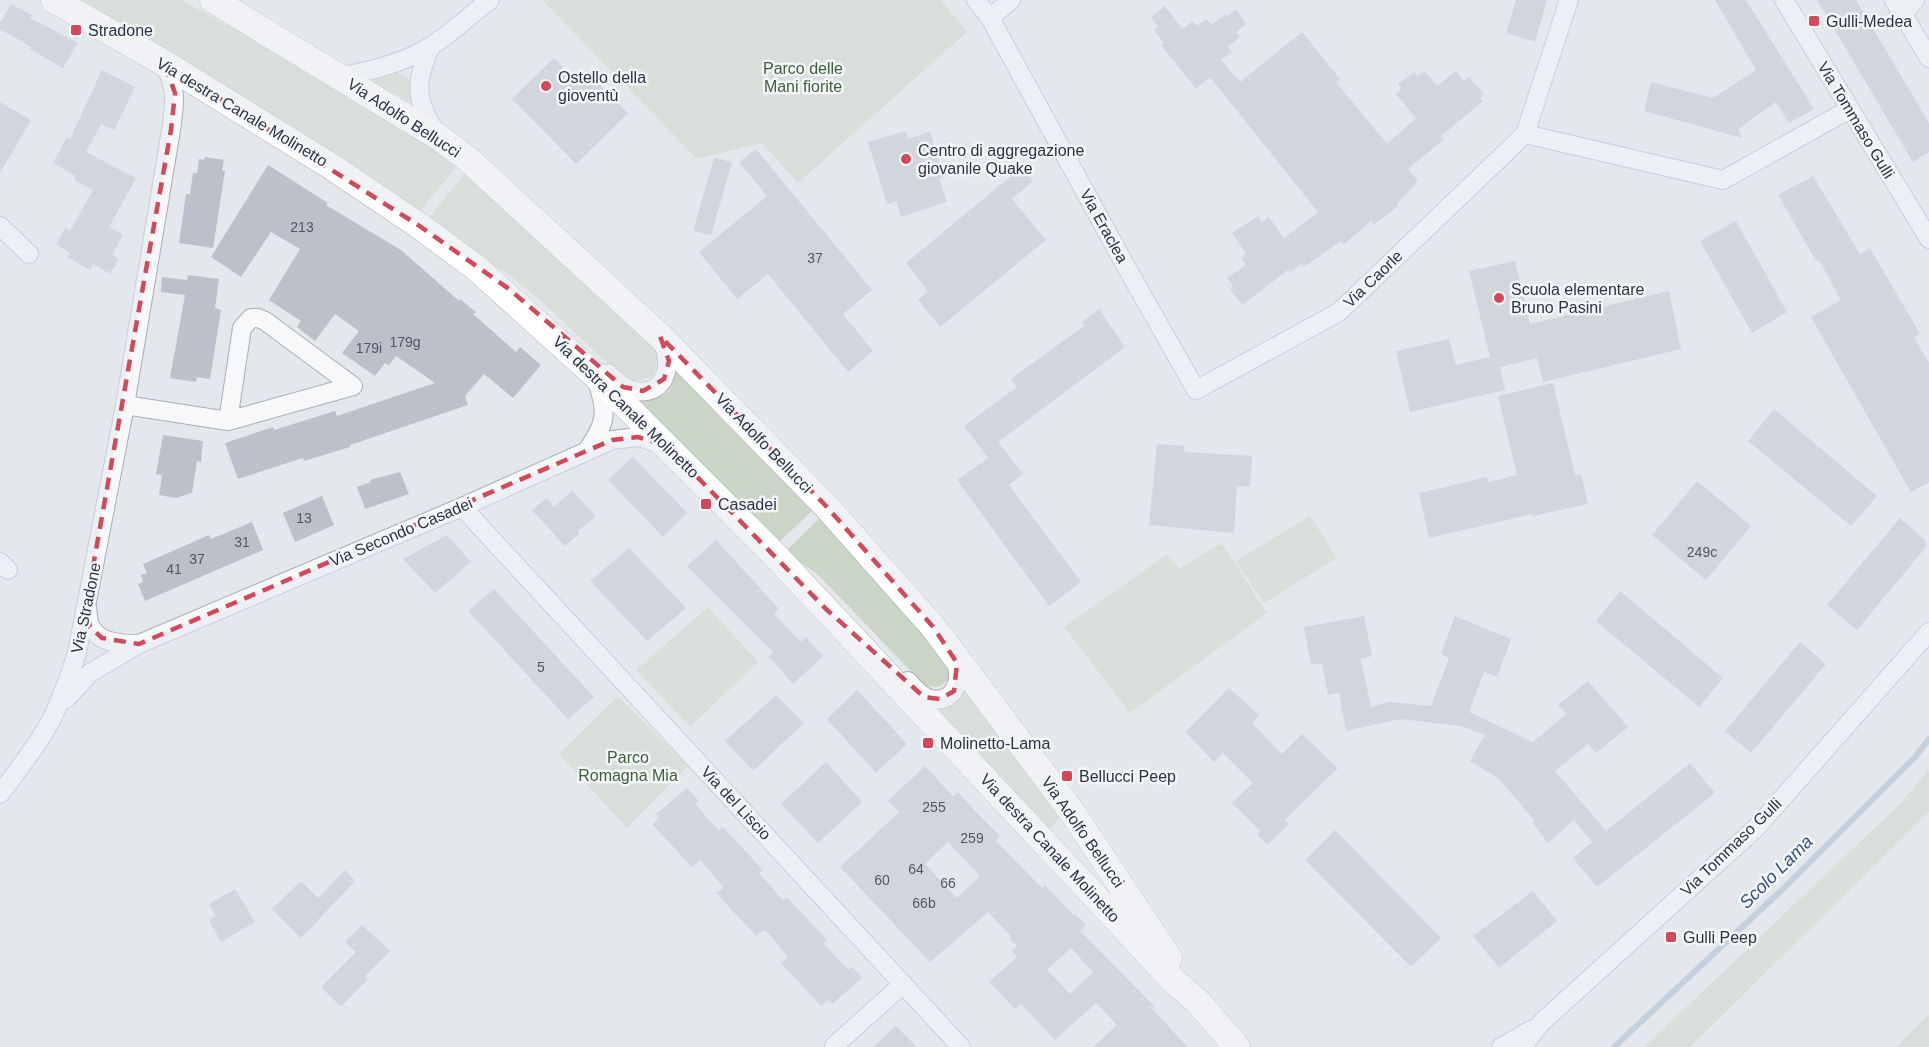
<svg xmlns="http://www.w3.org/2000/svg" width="1929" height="1047" viewBox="0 0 1929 1047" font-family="Helvetica,sans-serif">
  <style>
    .green { fill: #c9d6c5 }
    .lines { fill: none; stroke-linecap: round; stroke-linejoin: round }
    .stream { stroke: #9fb4cc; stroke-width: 6 }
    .building { fill: #bbc0ca; fill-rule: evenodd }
    .street-casing { stroke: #a9aeb7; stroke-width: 20 }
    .secondary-casing { stroke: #a9aeb7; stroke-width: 27 }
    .street { stroke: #f7f8fa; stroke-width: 18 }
    .secondary { stroke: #fff; stroke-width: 26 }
    .marked { fill: none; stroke: #d1495b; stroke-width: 4.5; stroke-dasharray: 12 8; stroke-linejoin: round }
    .poi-dot { fill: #d1495b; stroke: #f4f6f9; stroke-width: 2 }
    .labels { text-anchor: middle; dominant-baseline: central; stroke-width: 5; stroke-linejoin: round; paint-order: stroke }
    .number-label { font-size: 14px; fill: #4f5766 }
    .poi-label { font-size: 16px; fill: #2b3445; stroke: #f4f6f9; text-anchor: start }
    .park-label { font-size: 16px; fill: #3f6138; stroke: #f4f6f9 }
    .street-label { font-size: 16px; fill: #2b3445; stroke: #f4f6f9 }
    .water-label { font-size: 18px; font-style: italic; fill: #34527a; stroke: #f4f6f9 }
  </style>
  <rect width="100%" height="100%" fill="#e4e7ec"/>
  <g class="green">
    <polygon points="79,0 181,0 283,55 388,118 458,165 420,211"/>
    <polygon points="542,0 941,0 967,32 798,183 762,143 697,159"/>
    <polygon points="398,73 410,80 411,103 370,80"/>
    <polygon points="466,172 652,342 658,356 653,376 634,382 623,378 548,307 509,274 466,250 429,218"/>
    <path d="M677 365 813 510 778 543 635 401C663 400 674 395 677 365Z"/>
    <polygon points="1310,516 1337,558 1264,603 1236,561"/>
    <path d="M820 518 950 662C952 680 944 690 925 686L830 587 816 573 785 552Z"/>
    <polygon points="1222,543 1267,613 1130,713 1064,627 1166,555 1180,568"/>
    <polygon points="708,607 758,662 690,727 636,670"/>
    <path d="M966 684 1060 817 1047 832 934 709C951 705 960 700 966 684Z"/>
    <polygon points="618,696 688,766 627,828 559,754"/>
    <polygon points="1929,769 1929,812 1690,1047 1644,1047 1901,803"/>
    <polygon points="1929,1014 1929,1047 1896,1047"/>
  </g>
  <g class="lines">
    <polyline class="stream" points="1614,1047 1785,887 1916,756 1929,739"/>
  </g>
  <g class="building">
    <polygon points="1516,0 1547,0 1535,42 1506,33"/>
    <polygon points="1715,0 1746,0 1814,109 1789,123 1776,102 1738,129 1742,138 1644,111 1651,82 1713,98 1756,70"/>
    <polygon points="1817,0 1856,0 1929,123 1929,152 1913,162"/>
    <polygon points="11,4 32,15 30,18 78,43 63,68 30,49 31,47 0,29 0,23"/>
    <polygon points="1165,6 1182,29 1193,21 1197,26 1206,19 1211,25 1226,14 1227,16 1236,9 1246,24 1236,32 1240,37 1228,47 1232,52 1221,60 1240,82 1302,32 1340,79 1336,82 1387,144 1416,118 1396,94 1401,89 1398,84 1414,72 1417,76 1425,71 1437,86 1456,71 1464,81 1469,77 1484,94 1480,98 1483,101 1441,136 1444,139 1408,169 1418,181 1397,204 1398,206 1374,225 1371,221 1344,244 1341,241 1304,267 1302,264 1290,272 1288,270 1242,305 1230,289 1233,286 1227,278 1246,265 1241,258 1246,254 1232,233 1258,216 1262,222 1269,217 1284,238 1318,212 1210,77 1196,89 1161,45 1164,43 1154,30 1158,27 1151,17"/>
    <polygon points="554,58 576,81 586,71 628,113 576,164 512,99"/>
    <polygon points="102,70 135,87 114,130 101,124 86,152 136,178 109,227 123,235 112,255 119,259 110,274 93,264 90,270 67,257 70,253 56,244 65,228 70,231 93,190 74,180 76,176 53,163 67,137 70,139"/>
    <polygon points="0,102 31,120 0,173"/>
    <polygon points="906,131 908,139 930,132 944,177 939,179 947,202 901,217 896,201 887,204 868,142"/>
    <polygon points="756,149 872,290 843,314 873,351 848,372 768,274 737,299 699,252 767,196 739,162"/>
    <polygon points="205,157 224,160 222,171 225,171 213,248 179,243 186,194 190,194 193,173 197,173 199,159 204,160"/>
    <polygon points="714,158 732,162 711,235 693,231"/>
    <polygon points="268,165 328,203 326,205 401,250 459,301 460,299 476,312 473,314 516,352 520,347 541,365 513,398 484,374 465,396 468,405 350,445 350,447 304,461 303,458 238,479 225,443 273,427 274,430 335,411 337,416 435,383 396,356 389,365 385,363 375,376 342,353 359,331 335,314 315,341 297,327 301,321 269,300 300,249 271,232 241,277 211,257"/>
    <polygon points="1022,167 1033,181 1012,199 1046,240 940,327 918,300 928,291 906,263"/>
    <polygon points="1813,176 1860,254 1870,248 1920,334 1914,337 1929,363 1929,482 1911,492 1811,317 1841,300 1819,260 1816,261 1778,195"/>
    <polygon points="1736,221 1787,312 1752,333 1700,241"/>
    <polygon points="1515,261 1530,324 1669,291 1681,349 1543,382 1537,358 1500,367 1505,390 1410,412 1396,351 1449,339 1456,365 1490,357 1469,271"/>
    <polygon points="188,275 219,279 215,308 221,310 210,379 197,377 196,382 170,378 185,295 161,292 162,277 187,280"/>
    <polygon points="1099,309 1125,347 998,442 1023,474 1009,485 1081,582 1049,606 957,480 988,458 964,426 1017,387 1011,379 1085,325 1082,322"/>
    <polygon points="1553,383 1575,475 1581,474 1588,504 1533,516 1532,514 1429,538 1419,493 1487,477 1488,482 1517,475 1498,396"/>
    <polygon points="1774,409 1877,496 1851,526 1748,441"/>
    <polygon points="163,435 203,441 201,462 197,461 192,493 176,498 159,495 162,475 156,474"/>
    <polygon points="1157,444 1185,446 1184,452 1252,456 1250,487 1237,486 1234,533 1149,525"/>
    <polygon points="633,457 687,513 663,537 608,480"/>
    <polygon points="400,472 409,494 365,509 357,487 371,482 370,480"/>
    <polygon points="1697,481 1751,526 1706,580 1652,535"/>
    <polygon points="572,491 596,516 578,531 579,534 565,546 532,510 547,498 554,507"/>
    <polygon points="322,496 334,525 295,542 283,513"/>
    <polygon points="1900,518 1926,541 1926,547 1857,630 1827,605"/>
    <polygon points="252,522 263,550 145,601 138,584 143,582 141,575 147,573 143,564 209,535 211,539"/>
    <polygon points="447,535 471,562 435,593 403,559"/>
    <polygon points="716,540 779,609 774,614 801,642 806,637 823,656 793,684 768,656 773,652 687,566"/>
    <polygon points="629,548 686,608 647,641 590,581"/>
    <polygon points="494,589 594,697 568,719 468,611"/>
    <polygon points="1620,591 1723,678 1699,707 1596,621"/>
    <polygon points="1364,616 1372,656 1361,659 1371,707 1389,702 1431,706 1449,658 1441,654 1455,616 1511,639 1497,677 1484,672 1469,712 1533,742 1566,714 1558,705 1588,681 1628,727 1596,753 1588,744 1555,771 1606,831 1690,763 1715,793 1597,887 1573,858 1592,842 1574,820 1548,843 1533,823 1535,821 1498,778 1470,761 1485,735 1460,726 1400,719 1346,731 1339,693 1328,695 1322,663 1311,665 1304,627"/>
    <polygon points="1800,642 1826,664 1751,753 1725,731"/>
    <polygon points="1229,688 1259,715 1252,723 1282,754 1302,734 1338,768 1285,820 1289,824 1267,845 1257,834 1260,831 1232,803 1253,783 1223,753 1214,762 1185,732"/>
    <polygon points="857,690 907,744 876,773 827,719"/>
    <polygon points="776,695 804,723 753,771 725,741"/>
    <polygon points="826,762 862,802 818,843 781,804"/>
    <path d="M925 766 953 796 958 792 973 809 1000 836 996 841 1042 888 1045 885 1073 915 1075 914 1086 925 1080 931 1155 1007 1152 1009 1188 1047H1093L1117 1025 1096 1003 1055 1040 1021 1004 1015 1009 989 982 1017 957 1012 951 1017 946 1009 938 1011 936 988 912 930 962 877 906 840 867 899 812 888 801ZM948 842 980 876 957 898 925 864ZM1071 948 1093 972 1070 994 1047 970Z"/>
    <polygon points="687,788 699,801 695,803 709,820 719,830 723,827 763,870 759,873 783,900 787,897 827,940 823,943 848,970 852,967 862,978 832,1004 829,1000 821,1006 781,963 788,957 768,933 764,930 756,936 716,893 724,888 700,860 692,867 652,824 659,818 656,814"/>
    <polygon points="1335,830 1441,938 1411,967 1305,860"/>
    <polygon points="345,870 355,881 301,938 272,909 301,881 318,898"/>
    <polygon points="235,889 255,922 221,942 209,920 216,916 209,904"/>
    <polygon points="1533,891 1557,921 1499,968 1473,936"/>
    <polygon points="362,925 390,951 365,976 368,979 341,1007 321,987 356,952 345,942"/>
    <polygon points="896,1026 917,1047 873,1047"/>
  </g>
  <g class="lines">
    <g class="street-casing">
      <g id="street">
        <polyline points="976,0 990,18 1124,263 1196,390 1339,312 1525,134 1569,0"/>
        <polyline points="1784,0 1929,239"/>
        <polyline points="1894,0 1929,58"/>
        <polyline points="1902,15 1915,0"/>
        <polyline points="990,18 1011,0"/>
        <path d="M431 46C414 83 415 100 437 134"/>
        <path d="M339 77C370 71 404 63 431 46 452 33 470 15 490 0"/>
        <polyline points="1525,134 1723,180 1850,109"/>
        <polyline points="0,226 29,254"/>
        <path d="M608 373C615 380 622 387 631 390 663 399 675 368 662 342"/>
        <polyline points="125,405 228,421 353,386 265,321 258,318 251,318 242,328 228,421"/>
        <path d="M586 452C607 422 608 413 596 378"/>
        <polyline points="462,507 961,1047"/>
        <polyline points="0,562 8,570"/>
        <path d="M87 608C88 614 88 623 91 627 100 644 123 644 139 644"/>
        <path d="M908 681C914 688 922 697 931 699 956 704 964 676 954 658"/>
        <polyline points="66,699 90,673 139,644 462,507 612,440 638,437 662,444"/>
        <path d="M0 794C17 771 35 749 49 724 61 702 69 677 77 653L125 405 171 130C175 103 177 89 164 63"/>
        <polyline points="834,1046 903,984"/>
        <polyline points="1501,1047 1531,1030"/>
        <polyline points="1522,1047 1542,1022 1756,828 1929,632"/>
      </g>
    </g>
    <g class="secondary-casing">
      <g id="secondary">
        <polyline points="54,0 164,63 332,167 418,225 475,267 595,375 774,554 1174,981 1199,1003 1237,1047"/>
        <polyline points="213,0 440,138 469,160 660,336 825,505 934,628 1072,812 1169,958"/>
      </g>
    </g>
    <use href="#street" class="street"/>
    <use href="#secondary" class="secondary"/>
  </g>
  <path d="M0 0H1929V1047H0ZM164 63 418 225 509 289 623 387 643 391 664 379 669 361 660 336 825 505 934 628 957 663 954 691 940 699 924 697 826 609 667 446 638 437 612 440 139 644 102 638 90 627 86 606 171 130 175 93Z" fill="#e4e7ec" fill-opacity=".55" fill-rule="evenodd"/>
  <path class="marked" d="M164 63 418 225 509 289 623 387 643 391 664 379 669 361 660 336 825 505 934 628 957 663 954 691 940 699 924 697 826 609 667 446 638 437 612 440 139 644 102 638 90 627 86 606 171 130 175 93Z"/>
  <g class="poi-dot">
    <rect x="1808" y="15" width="12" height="12" rx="3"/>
    <rect x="70" y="24" width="12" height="12" rx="3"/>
    <circle cx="546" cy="86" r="6"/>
    <circle cx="906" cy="159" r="6"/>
    <circle cx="1499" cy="298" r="6"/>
    <rect x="700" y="498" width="12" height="12" rx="3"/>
    <rect x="922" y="737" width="12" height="12" rx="3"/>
    <rect x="1061" y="770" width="12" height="12" rx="3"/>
    <rect x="1665" y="931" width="12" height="12" rx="3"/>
  </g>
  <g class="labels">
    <g class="number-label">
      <text x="302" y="227">213</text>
      <text x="815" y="258">37</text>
      <text x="405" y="342">179g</text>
      <text x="369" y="348">179i</text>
      <text x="304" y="518">13</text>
      <text x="242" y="542">31</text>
      <text x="1702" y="552">249c</text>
      <text x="197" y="559">37</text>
      <text x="174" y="569">41</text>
      <text x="541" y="667">5</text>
      <text x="934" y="807">255</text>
      <text x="972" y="838">259</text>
      <text x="916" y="869">64</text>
      <text x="882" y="880">60</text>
      <text x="948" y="883">66</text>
      <text x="924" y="903">66b</text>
    </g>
    <g class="poi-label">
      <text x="1826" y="21">Gulli-Medea</text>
      <text x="88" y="30">Stradone</text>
      <text x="558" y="77">Ostello della<tspan x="558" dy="18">gioventù</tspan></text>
      <text x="918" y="150">Centro di aggregazione<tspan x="918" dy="18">giovanile Quake</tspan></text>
      <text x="1511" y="289">Scuola elementare<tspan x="1511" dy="18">Bruno Pasini</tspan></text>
      <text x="718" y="504">Casadei</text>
      <text x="940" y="743">Molinetto-Lama</text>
      <text x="1079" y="776">Bellucci Peep</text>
      <text x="1683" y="937">Gulli Peep</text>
    </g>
    <g class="park-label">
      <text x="803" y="68">Parco delle<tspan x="803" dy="18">Mani fiorite</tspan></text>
      <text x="628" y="757">Parco<tspan x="628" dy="18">Romagna Mia</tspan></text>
    </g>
    <g class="street-label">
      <text transform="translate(242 112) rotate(31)">Via destra Canale Molinetto</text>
      <text transform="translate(404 118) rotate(33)">Via Adolfo Bellucci</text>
      <text transform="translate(1856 120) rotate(59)">Via Tommaso Gulli</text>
      <text transform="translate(1104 226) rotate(61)">Via Eraclea</text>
      <text transform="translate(1373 279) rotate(-44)">Via Caorle</text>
      <text transform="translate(626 407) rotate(44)">Via destra Canale Molinetto</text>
      <text transform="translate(764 443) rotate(46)">Via Adolfo Bellucci</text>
      <text transform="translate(401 532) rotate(-23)">Via Secondo Casadei</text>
      <text transform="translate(86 608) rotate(-78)">Via Stradone</text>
      <text transform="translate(736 803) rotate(47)">Via del Liscio</text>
      <text transform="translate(1083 832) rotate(55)">Via Adolfo Bellucci</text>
      <text transform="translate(1731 847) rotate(-44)">Via Tommaso Gulli</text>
      <text transform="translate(1050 848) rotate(47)">Via destra Canale Molinetto</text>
    </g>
    <g class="water-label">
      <text transform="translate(1776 872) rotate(-45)">Scolo Lama</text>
    </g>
  </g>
</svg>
